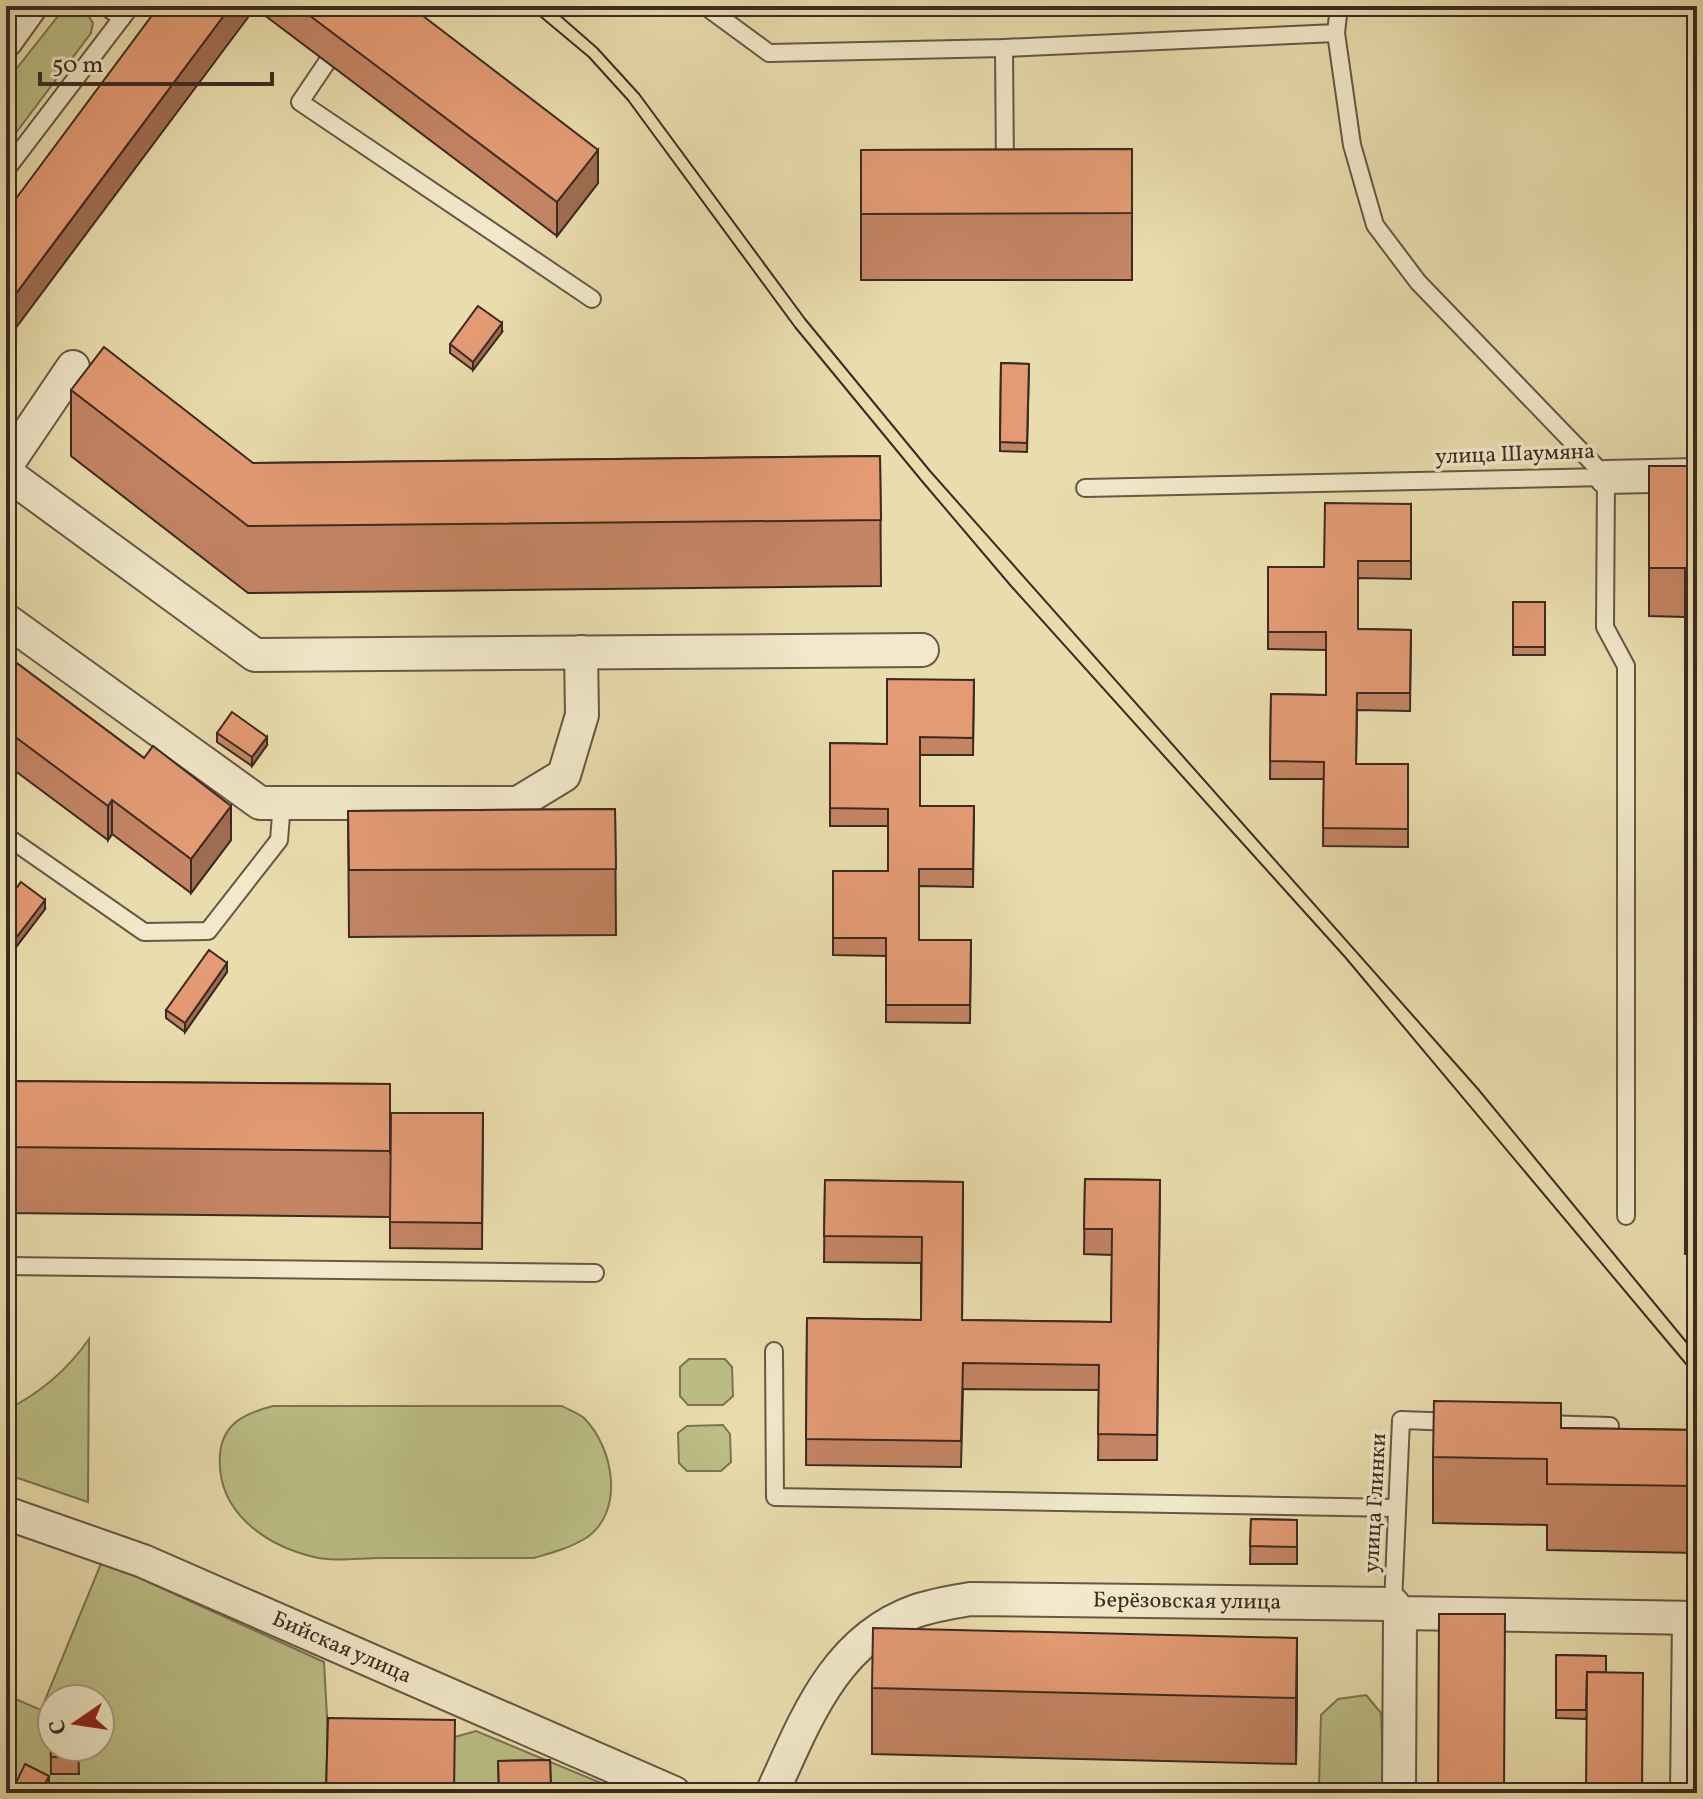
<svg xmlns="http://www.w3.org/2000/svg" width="1703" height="1799" viewBox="0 0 1703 1799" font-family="Vollkorn,serif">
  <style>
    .green { fill: #bcbf86; stroke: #7c7455; stroke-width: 2; fill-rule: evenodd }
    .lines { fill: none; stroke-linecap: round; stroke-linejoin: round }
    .service-casing { stroke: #675746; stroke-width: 20 }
    .minor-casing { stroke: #675746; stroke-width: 36 }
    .service { stroke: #f1e9ca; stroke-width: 16 }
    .minor { stroke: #f1e9ca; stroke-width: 32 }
    .tram { stroke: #3b2a24; stroke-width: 2 }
    .wall { fill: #c48564; stroke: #3b2a24; stroke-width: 2 }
    .shaded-wall { fill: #a06c51; stroke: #3b2a24; stroke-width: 2 }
    .building { fill: #e49b74; stroke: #3b2a24; stroke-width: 2 }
    .labels { text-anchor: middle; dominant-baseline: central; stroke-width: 7; stroke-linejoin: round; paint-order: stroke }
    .street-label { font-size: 22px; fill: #3b2a24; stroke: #f1e9ca }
  </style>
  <rect width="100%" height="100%" fill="#eaddad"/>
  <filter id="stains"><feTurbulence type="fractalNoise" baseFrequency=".0025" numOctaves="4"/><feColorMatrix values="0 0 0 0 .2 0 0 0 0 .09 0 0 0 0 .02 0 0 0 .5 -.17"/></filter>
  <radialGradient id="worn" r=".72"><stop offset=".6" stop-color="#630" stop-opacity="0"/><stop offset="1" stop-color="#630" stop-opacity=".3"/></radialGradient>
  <g class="green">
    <path d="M66 6C79 6 87 12 93 23L91 33 6 146V82Z"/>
    <path d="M89 1339 88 1502 6 1474V1410C39 1394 68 1369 89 1339Z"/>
    <polygon points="689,1359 725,1359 732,1367 733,1396 723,1405 688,1405 680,1396 680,1367"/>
    <path d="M273 1406H562C569 1410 578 1413 584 1418 614 1448 625 1512 586 1538 570 1548 551 1553 534 1558 483 1558 432 1558 381 1558 360 1558 334 1562 314 1557 264 1545 216 1511 220 1455 222 1423 246 1413 273 1406Z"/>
    <polygon points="723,1425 730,1434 731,1462 721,1471 687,1471 679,1463 678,1433 687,1426"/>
    <path d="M102 1561 324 1662 328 1735 455 1737 476 1731 625 1793H6V1695L41 1710ZM52 1699H100V1747H52Z"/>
    <polygon points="1366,1695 1381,1713 1384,1793 1322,1793 1319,1785 1321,1715 1338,1699"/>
  </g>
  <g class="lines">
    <g class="service-casing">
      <g id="service">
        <polyline points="105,6 122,18"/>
        <polyline points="705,6 769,53 1004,48 1336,33 1339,6"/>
        <polyline points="1004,48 1005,170"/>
        <polyline points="327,62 300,102 592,299"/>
        <polyline points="6,170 131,6"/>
        <polyline points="1606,477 1605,627 1626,666 1626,1216"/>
        <polyline points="1085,488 1606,477 1418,282 1375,225 1352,145 1336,33"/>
        <polyline points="6,836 144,932 208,931 279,840 282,803"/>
        <polyline points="6,1266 595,1273"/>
        <polyline points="774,1351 775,1497 1397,1508"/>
        <polyline points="1542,1424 1610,1426"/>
        <polyline points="1393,1604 1401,1420 1455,1422"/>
      </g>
    </g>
    <g class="minor-casing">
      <g id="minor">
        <polyline points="6,41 31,6"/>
        <polyline points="6,466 73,367"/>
        <polyline points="6,473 255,655 922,650"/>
        <polyline points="1606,477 1697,475"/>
        <polyline points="6,620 260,803 518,803 564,775 582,715 581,652"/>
        <path id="s1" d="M6 1513 143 1561 674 1793"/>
        <path id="s2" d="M772 1793C805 1721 834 1640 916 1611 933 1605 952 1602 970 1599L1393 1604 1400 1613 1697 1618"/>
        <polyline points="1399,1793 1400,1613"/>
        <polyline points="1687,1793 1689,1618"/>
      </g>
    </g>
    <use href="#service" class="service"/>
    <use href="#minor" class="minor"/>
    <g class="tram">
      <polyline points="528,6 589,57 628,100 795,327 921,480 1011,586 1345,957 1697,1377"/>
      <polyline points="549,6 597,48 639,94 805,319 930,471 1478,1089 1697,1355"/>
    </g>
  </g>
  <g class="wall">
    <polygon points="159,6 410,6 598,183 557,236 255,8"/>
    <polygon points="1697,6 1697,59 1689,59 1689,42"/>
    <polygon points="1132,149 1132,280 861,280 861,150"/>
    <polygon points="502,332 473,370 450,353 450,344"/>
    <polygon points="1001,363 1029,364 1027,452 1000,451"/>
    <polygon points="71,390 253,463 880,456 881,586 248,593 71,456"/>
    <polygon points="1649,466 1697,466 1697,1254 1685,1254 1685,617 1649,616"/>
    <polygon points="1411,504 1411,579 1358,578 1358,629 1411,630 1410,711 1357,710 1356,764 1408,764 1408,847 1323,846 1324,779 1270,779 1271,694 1326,695 1326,650 1268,649 1268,567 1324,567"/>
    <rect x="1513" y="602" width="32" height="53"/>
    <polygon points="6,655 144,758 231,840 191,893 112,834 108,840 6,764"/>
    <polygon points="974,680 973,755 920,755 920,806 974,806 973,887 919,886 919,940 971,940 970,1023 886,1022 886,956 833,955 833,871 888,871 888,826 830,826 830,743 887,744"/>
    <polygon points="217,733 267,745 252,766 217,742"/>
    <polygon points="615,809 616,935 349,937 348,811"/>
    <polygon points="6,902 45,909 16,947 6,939"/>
    <polygon points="227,972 185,1032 166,1018 166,1010"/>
    <polygon points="6,1081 390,1084 390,1153 483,1113 482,1249 390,1248 390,1217 6,1213"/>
    <polygon points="1085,1179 1160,1180 1157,1460 1098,1460 1099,1390 963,1389 961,1467 806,1465 807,1318 921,1320 921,1263 824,1262 825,1180 963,1182 962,1320 1111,1322 1112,1255 1084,1254"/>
    <polygon points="1561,1428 1697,1430 1697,1553 1547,1550 1547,1525 1433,1523 1433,1457"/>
    <polygon points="1251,1519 1297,1520 1297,1564 1250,1564"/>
    <polygon points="1297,1638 1296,1764 872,1754 872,1688"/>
    <polygon points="1556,1655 1606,1656 1586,1719 1556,1718"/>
    <polygon points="50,1706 78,1747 79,1774 51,1774"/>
    <polygon points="328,1718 454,1793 326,1793"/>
    <polygon points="550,1760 551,1793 499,1793 498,1761"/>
    <polygon points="49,1784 44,1793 14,1793 14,1787"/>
  </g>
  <g class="shaded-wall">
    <polygon points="231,6 255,6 255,8 6,341 6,307"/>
    <polygon points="598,150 598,183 557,236 557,202"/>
    <polygon points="502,323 502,332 473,370 473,362"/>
    <polygon points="15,364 15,398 6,410 6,376"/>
    <polygon points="267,737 267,745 252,766 252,757"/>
    <polygon points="112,800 112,834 108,840 108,806"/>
    <polygon points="231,806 231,840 191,893 191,859"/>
    <polygon points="45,900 45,909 16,947 16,938"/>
    <polygon points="227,963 227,972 185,1032 185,1023"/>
    <polygon points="1297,1638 1297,1704 1296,1764 1296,1698"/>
    <polygon points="49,1776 49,1784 44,1793 40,1793"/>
  </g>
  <g class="building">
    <polygon points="159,6 231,6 6,307 6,212"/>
    <polygon points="297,6 410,6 598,150 557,202"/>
    <rect x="1689" y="6" width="8" height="36"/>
    <polygon points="1132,149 1132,213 861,214 861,150"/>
    <polygon points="478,306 502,323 473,362 450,344"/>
    <polygon points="104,347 253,463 880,456 881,520 248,526 71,390"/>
    <polygon points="6,357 15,364 6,376"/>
    <polygon points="1001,363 1029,364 1027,443 1000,442"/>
    <polygon points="1649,466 1697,466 1697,1205 1685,1205 1685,568 1649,568"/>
    <polygon points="1325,503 1411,504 1411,561 1358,561 1358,629 1411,630 1410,693 1357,693 1356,764 1408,764 1408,829 1323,828 1324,762 1270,761 1271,694 1326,695 1326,632 1268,632 1268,567 1324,567"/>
    <rect x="1513" y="602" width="32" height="45"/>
    <polygon points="6,655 144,758 153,746 231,806 191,859 112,800 108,806 6,730"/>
    <polygon points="887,679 974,680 973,738 920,737 920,806 974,806 973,869 919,869 919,940 971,940 970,1005 886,1005 886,938 833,938 833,871 888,871 888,809 830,808 830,743 887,744"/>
    <polygon points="232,712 267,737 252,757 217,733"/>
    <polygon points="615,809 616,869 349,870 348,811"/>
    <polygon points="21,882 45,900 16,938 6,931 6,902"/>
    <polygon points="209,950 227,963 185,1023 166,1010"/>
    <polygon points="6,1081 390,1084 390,1151 6,1147"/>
    <polygon points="391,1113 483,1113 482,1223 390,1222"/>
    <polygon points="1085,1179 1160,1180 1157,1435 1098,1434 1099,1365 963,1363 961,1441 806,1439 807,1318 921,1320 922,1237 824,1236 825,1180 963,1182 962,1320 1111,1322 1112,1229 1084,1229"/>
    <polygon points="1434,1401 1561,1403 1561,1428 1697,1430 1697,1486 1547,1484 1547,1459 1433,1457"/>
    <polygon points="1251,1519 1297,1520 1297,1547 1250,1546"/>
    <polygon points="1439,1614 1505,1614 1504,1793 1438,1793"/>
    <polygon points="873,1628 1297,1638 1296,1698 872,1688"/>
    <polygon points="1556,1655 1606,1656 1606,1673 1587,1672 1586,1710 1556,1710"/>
    <polygon points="1587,1672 1643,1673 1642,1793 1586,1793"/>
    <polygon points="50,1706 52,1706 52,1747 78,1747 79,1757 51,1757"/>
    <polygon points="328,1718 455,1720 454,1793 326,1792"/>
    <polygon points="550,1760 551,1787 499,1788 498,1761"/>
    <polygon points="25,1764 49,1776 40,1793 25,1793 14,1787"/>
  </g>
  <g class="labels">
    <g class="street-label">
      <text transform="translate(1515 455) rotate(-2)">улица Шаумяна</text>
      <text transform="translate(1376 1503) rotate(-87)">улица Глинки</text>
      <text stroke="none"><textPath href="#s2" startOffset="512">Берёзовская улица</textPath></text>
      <text stroke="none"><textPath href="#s1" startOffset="362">Бийская улица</textPath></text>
    </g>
  </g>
  <rect width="1703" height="1799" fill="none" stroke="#eaddad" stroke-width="32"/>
  <rect x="8" y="8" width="1687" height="1783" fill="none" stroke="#3b2a24" stroke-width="4"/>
  <rect x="16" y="16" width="1671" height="1767" fill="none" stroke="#3b2a24" stroke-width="2"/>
  <g transform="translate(76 1723) rotate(257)"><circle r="38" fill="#f1e9ca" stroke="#a89d88" stroke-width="2"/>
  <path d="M0-6L14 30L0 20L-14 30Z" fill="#8f2418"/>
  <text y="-12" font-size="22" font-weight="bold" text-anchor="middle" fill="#3b2a24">С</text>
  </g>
  <path d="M40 72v12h232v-12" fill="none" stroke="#3b2a24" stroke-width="4"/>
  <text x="52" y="72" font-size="24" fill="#3b2a24" stroke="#f1e9ca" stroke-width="6" paint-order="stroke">50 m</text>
  <rect width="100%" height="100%" filter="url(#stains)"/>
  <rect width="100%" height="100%" fill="url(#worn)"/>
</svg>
